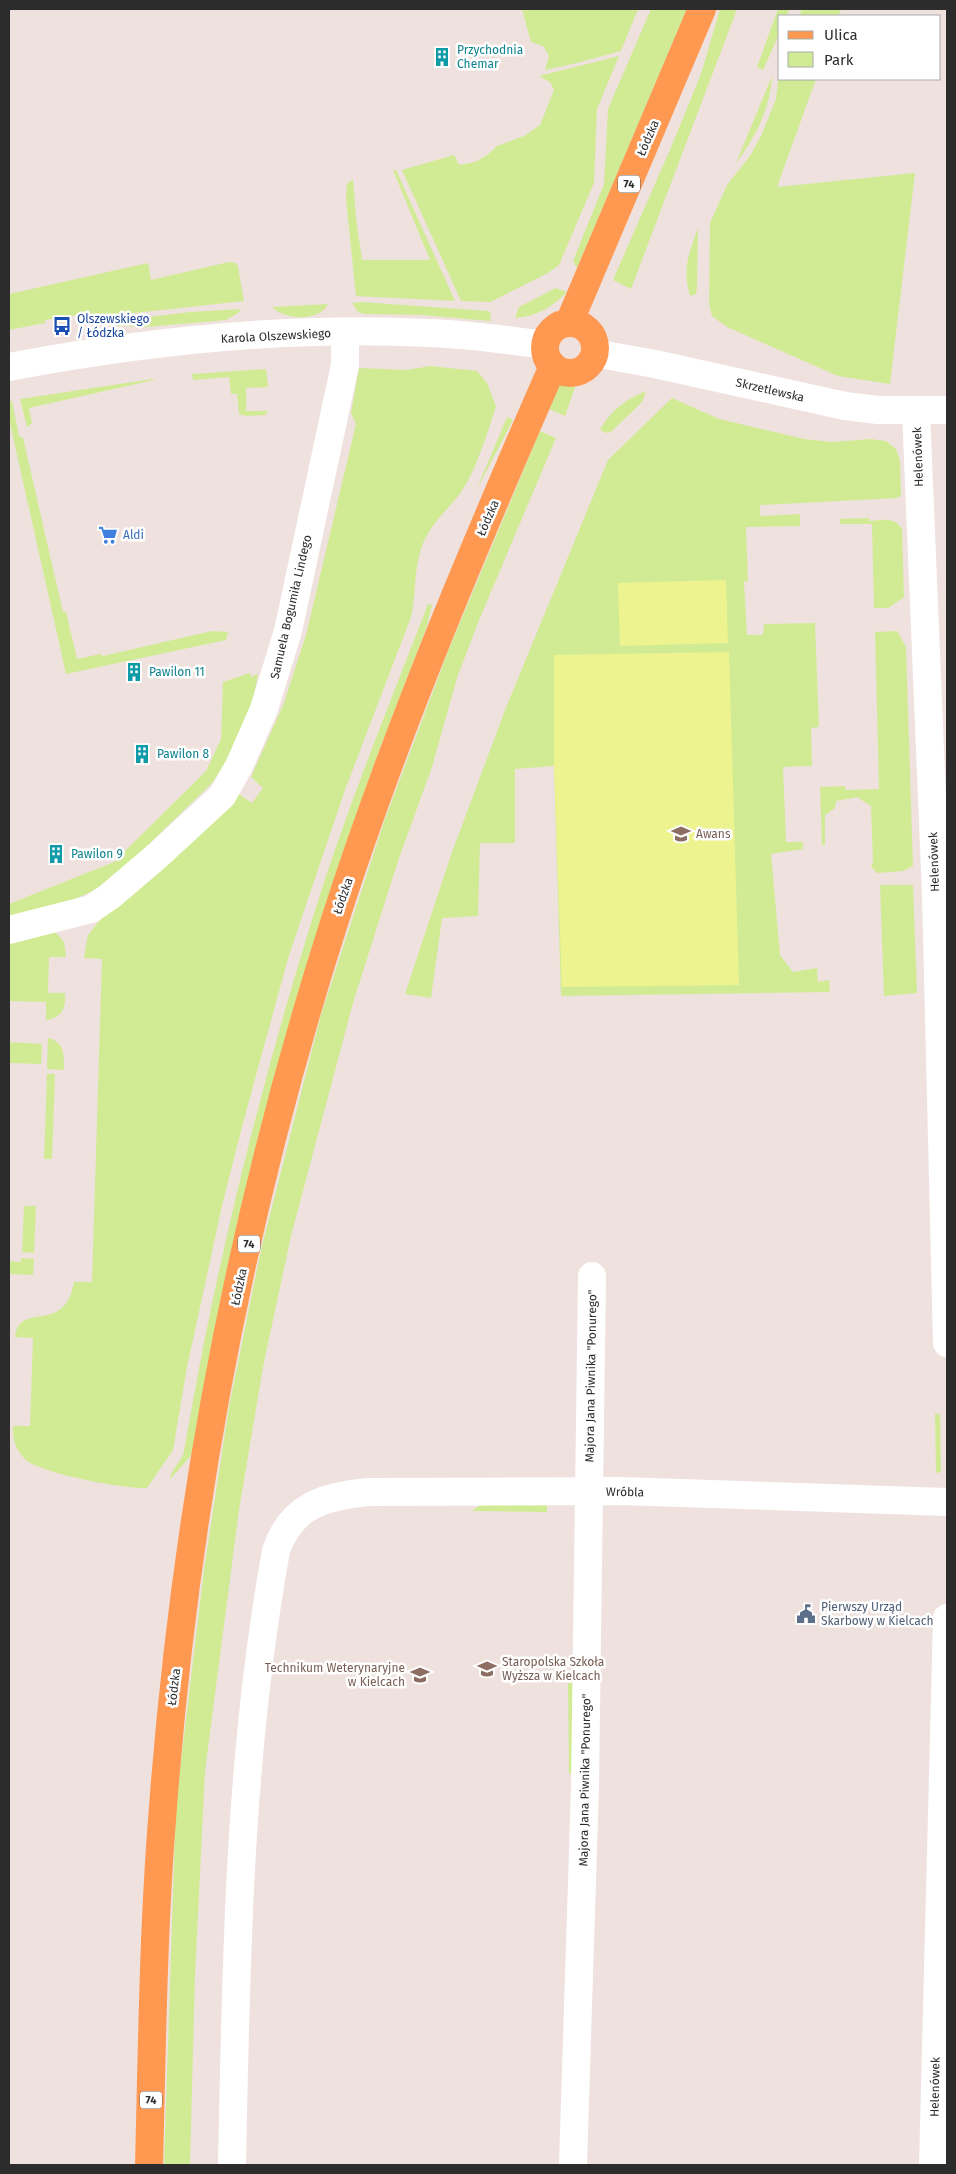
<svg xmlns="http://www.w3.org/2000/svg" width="956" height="2174" viewBox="0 0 956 2174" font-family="'Fira Sans',sans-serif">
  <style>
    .green { fill: #d1eb94 }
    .pitch { fill: #ecf38f }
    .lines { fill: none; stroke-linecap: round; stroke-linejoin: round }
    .minor { stroke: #fff; stroke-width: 28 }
    .major { stroke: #ff9952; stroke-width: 28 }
    .labels { text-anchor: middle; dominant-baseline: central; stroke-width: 5; stroke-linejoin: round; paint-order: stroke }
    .shield { fill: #fff; stroke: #6b6b6b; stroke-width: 1 }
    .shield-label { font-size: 11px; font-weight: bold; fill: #2c2c2c }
    .culture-label { font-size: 12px; fill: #0d838f; stroke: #fff; text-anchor: start }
    .street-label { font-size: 12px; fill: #2c2c2c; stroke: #fff }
    .transit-label { font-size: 12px; fill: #164399; stroke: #fff; text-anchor: start }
    .shop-label { font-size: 12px; fill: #366cbe; stroke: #fff; text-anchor: start }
    .education-label { font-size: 12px; fill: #785e54; stroke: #fff; text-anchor: start }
    .service-label { font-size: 12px; fill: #4e5e75; stroke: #fff; text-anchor: start }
  </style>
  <rect width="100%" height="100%" fill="#efe1dd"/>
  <g class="green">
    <polygon points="522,9 638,9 621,51 577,63 545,70 549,56 543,46 531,42"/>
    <polygon points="651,9 687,9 577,268 573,261 604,184 608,109"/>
    <polygon points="720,9 737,9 631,289 613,280 672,145 701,74"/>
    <polygon points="778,9 790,9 786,16 780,16 780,32 763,70 757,67"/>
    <polygon points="802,9 841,9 838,16 799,16"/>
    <polygon points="619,56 597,109 594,183 559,265 548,273 490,302 461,301 402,170 454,155 459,165 475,162 486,156 497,146 524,136 540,125 554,90 550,82 539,76"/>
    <polygon points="780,65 780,79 816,79 777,187 915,173 890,384 838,376 727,327 712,316 709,304 710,223 727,185 750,156 761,136 776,99"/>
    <path d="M772 76C770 109 755 138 736 163Z"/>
    <polygon points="393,170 396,170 455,301 356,296 346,199 347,184 353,179 356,218 362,260 430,260"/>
    <path d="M698 228 697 288 696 294 690 296C682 269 689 253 698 228Z"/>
    <polygon points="229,262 236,263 238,267 244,301 80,319 79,315 45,320 45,323 9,330 9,294 148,263 151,280"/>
    <path d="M556 288 567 292C552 307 538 316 515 318L519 307Z"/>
    <polygon points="361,302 488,311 491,313 490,321 422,315 365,314 358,312 352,303"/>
    <path d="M328 304C319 322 285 320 272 307Z"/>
    <polygon points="241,309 238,313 226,320 147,327 101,325 100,323 190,312"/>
    <path d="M430 366 477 371 487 383 496 406C488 431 476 471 461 492 448 510 434 520 424 541 413 568 417 589 411 617L345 790 289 955 243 1123 222 1206 187 1367 173 1450 147 1488C124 1489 43 1474 26 1460 16 1451 12 1439 13 1426H30L33 1338 15 1337C19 1300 65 1336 74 1282H92L102 959 84 958 88 935 100 920 116 903 239 794 252 803 263 788 251 777 284 703 306 635 356 424 351 413 359 368 407 370Z"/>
    <polygon points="266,369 268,387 246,388 246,411 268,411 265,415 247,416 239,414 237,394 231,394 229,377 193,380 192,374"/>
    <path d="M575 376 577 382 565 416 549 409C554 396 559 378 575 376Z"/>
    <polygon points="153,379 154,380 29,408 32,423 27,427 20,399"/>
    <path d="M646 391 642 402 612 431 607 433 600 430C611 410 625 400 646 391Z"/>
    <polygon points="672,398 719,419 804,439 832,442 871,439 886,441 896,449 900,460 901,496 897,498 760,505 760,516 800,514 800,526 746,527 748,581 744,582 747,635 763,635 764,624 815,623 819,727 811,728 812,766 783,767 786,842 803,842 803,849 771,854 780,955 793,972 817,968 818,982 829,980 830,992 561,996 554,766 515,769 515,843 480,843 478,916 442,918 431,998 405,994 451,855 505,710 608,460"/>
    <polygon points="9,401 12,401 19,436 23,438 63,612 66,612 77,659 100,654 103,656 212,631 228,632 226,640 66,674 9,419"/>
    <polygon points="507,417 513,420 476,491"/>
    <polygon points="540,431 556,438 477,625 457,678 432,767 398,861 353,1003 291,1236 263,1367 239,1510 205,1771 195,1976 190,2165 164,2165 176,1803 204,1570 229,1407 261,1250 321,1015 385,819 449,649"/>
    <path d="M869 518V521C883 520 894 516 902 529L904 597 888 608H874L872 524H840V519Z"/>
    <path d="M428 604 432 605 426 629 377 756 338 868 193 1450 190 1457 170 1479C171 1468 183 1461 184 1451 191 1412 198 1372 206 1333 237 1180 277 1028 325 879 356 786 393 695 428 604Z"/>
    <polygon points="897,631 906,647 913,866 903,871 877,873 871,866 873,862 871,806 857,797 836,801 835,808 825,815 825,845 822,845 820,787 845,786 846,790 879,789 875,632"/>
    <polygon points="250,673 251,677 258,674 253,700 238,742 213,782 148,845 107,883 97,889 68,902 9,918 9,904 114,862 206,771 221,739 223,682"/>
    <polygon points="880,885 913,885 917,993 884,996"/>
    <path d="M55 932 64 942 66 957H49L48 993H65C66 1008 62 1018 46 1020V1002L9 1001V942Z"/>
    <path d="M48 1038C65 1042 64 1055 64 1070L47 1069Z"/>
    <polygon points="9,1042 42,1044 41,1064 9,1063"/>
    <polygon points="47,1074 55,1074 52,1159 44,1159"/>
    <polygon points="24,1206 36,1206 34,1253 22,1252"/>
    <polygon points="21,1258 34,1259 33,1275 9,1274 9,1261 21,1262"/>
    <polygon points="935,1413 940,1415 941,1472 936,1473"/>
    <polygon points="480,1505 547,1505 547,1512 472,1511"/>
    <polygon points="568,1683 577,1684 574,1771 569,1774"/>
  </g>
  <g class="pitch">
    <polygon points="726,580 728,643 620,646 618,583"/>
    <polygon points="729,652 739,985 562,987 554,766 554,655"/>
  </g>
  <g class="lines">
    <g class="minor">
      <polyline points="594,353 655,364 845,406 878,410 947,410"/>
      <path d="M9 367C146 341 288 326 428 333 467 334 506 340 545 345"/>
      <polyline points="916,411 936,895 947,1343"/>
      <polyline points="9,930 91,909 110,896 157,856 222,796 239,766 264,709 288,631 345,365 345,332"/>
      <path d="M232 2165C236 1960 239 1754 276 1551 291 1505 325 1496 369 1492L621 1491 947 1502"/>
      <polyline points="573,2165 585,1786 592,1276"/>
      <polyline points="933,2165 947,1618"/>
    </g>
    <g class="major">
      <polyline points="569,323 702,9"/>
      <circle cx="570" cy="348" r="25"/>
      <path d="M149 2165C152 2050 153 1935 162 1820 184 1516 241 1213 334 923 395 733 473 549 553 366"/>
    </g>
  </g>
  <defs>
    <g id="building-bare" transform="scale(1.5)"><path d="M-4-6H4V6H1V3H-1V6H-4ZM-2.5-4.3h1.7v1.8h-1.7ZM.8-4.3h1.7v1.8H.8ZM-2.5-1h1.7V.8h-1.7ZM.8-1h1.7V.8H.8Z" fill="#0f9aa8" stroke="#fff" stroke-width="2.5" paint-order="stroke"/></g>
    <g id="bus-bare" transform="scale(1.5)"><path d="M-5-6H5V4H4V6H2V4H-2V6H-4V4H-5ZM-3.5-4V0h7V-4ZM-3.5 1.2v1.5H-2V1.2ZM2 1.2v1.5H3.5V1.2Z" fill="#1a4fb4" stroke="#fff" stroke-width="2.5" paint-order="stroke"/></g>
    <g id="supermarket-bare" transform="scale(1.5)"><path d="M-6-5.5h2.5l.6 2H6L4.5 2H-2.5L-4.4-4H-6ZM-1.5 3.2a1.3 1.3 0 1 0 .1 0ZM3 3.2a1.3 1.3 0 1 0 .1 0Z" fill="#3f7fe0" stroke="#fff" stroke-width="2.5" paint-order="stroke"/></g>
    <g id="university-bare" transform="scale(1.5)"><path d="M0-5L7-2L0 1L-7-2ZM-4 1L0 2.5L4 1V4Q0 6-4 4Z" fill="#8d6e63" stroke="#fff" stroke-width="2.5" paint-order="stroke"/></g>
    <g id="civic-bare" transform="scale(1.5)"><path d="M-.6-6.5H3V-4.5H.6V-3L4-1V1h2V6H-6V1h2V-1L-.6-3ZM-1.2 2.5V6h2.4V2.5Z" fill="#5c6f8a" stroke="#fff" stroke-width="2.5" paint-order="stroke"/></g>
    <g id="school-bare" transform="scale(1.5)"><path d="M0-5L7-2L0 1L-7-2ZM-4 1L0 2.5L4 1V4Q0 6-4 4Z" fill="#8d6e63" stroke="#fff" stroke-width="2.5" paint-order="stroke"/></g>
  </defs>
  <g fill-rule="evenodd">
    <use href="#building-bare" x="442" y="57"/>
    <use href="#bus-bare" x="62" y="326"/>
    <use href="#supermarket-bare" x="108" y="535"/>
    <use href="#building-bare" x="134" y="672"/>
    <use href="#building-bare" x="142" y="754"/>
    <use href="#university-bare" x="681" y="834"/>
    <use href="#building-bare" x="56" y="854"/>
    <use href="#civic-bare" x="806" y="1614"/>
    <use href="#university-bare" x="487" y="1669"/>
    <use href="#school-bare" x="420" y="1675"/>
  </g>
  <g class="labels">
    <g class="shield">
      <rect x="618" y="175.5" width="22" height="17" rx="4"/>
      <rect x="238" y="1235.5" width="22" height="17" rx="4"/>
      <rect x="140" y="2091.5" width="22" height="17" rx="4"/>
    </g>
    <g class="shield-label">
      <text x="629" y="184">74</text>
      <text x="249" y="1244">74</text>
      <text x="151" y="2100">74</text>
    </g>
    <g class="culture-label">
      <text x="457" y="50">Przychodnia<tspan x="457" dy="14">Chemar</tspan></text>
      <text x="149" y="672">Pawilon 11</text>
      <text x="157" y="754">Pawilon 8</text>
      <text x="71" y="854">Pawilon 9</text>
    </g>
    <g class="street-label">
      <text transform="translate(648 138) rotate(-67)">Łódzka</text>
      <text transform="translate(276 336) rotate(-3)">Karola Olszewskiego</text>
      <text transform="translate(770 390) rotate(13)">Skrzetlewska</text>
      <text transform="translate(918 457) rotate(-92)">Helenówek</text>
      <text transform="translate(488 518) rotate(-67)">Łódzka</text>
      <text transform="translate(291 607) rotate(-77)">Samuela Bogumiła Lindego</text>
      <text transform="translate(934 862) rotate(-92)">Helenówek</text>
      <text transform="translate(343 896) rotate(-71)">Łódzka</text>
      <text transform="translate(239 1287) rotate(-78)">Łódzka</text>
      <text transform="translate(591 1376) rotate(-89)">Majora Jana Piwnika "Ponurego"</text>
      <text transform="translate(625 1492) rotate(1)">Wróbla</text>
      <text transform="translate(174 1687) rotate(-83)">Łódzka</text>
      <text transform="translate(585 1780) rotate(-89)">Majora Jana Piwnika "Ponurego"</text>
      <text transform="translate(935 2087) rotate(-89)">Helenówek</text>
    </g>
    <g class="transit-label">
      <text x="77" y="319">Olszewskiego<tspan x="77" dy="14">/ Łódzka</tspan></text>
    </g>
    <g class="shop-label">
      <text x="123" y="535">Aldi</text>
    </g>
    <g class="education-label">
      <text x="696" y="834">Awans</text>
      <text x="502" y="1662">Staropolska Szkoła<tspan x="502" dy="14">Wyższa w Kielcach</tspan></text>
      <text x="405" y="1668" text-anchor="end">Technikum Weterynaryjne<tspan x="405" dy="14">w Kielcach</tspan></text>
    </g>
    <g class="service-label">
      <text x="821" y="1607">Pierwszy Urząd<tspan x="821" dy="14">Skarbowy w Kielcach</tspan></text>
    </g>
  </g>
  <rect width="956" height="2174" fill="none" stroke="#2c2c2c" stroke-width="20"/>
  <rect x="778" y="15" width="162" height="65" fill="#ffffff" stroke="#ababab"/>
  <rect x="788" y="31" width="25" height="8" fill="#ff9952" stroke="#ababab"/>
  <text x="824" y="40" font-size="15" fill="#2c2c2c">Ulica</text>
  <rect x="788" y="52" width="25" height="15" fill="#d1eb94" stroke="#ababab"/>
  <text x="824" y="65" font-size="15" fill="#2c2c2c">Park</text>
</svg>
